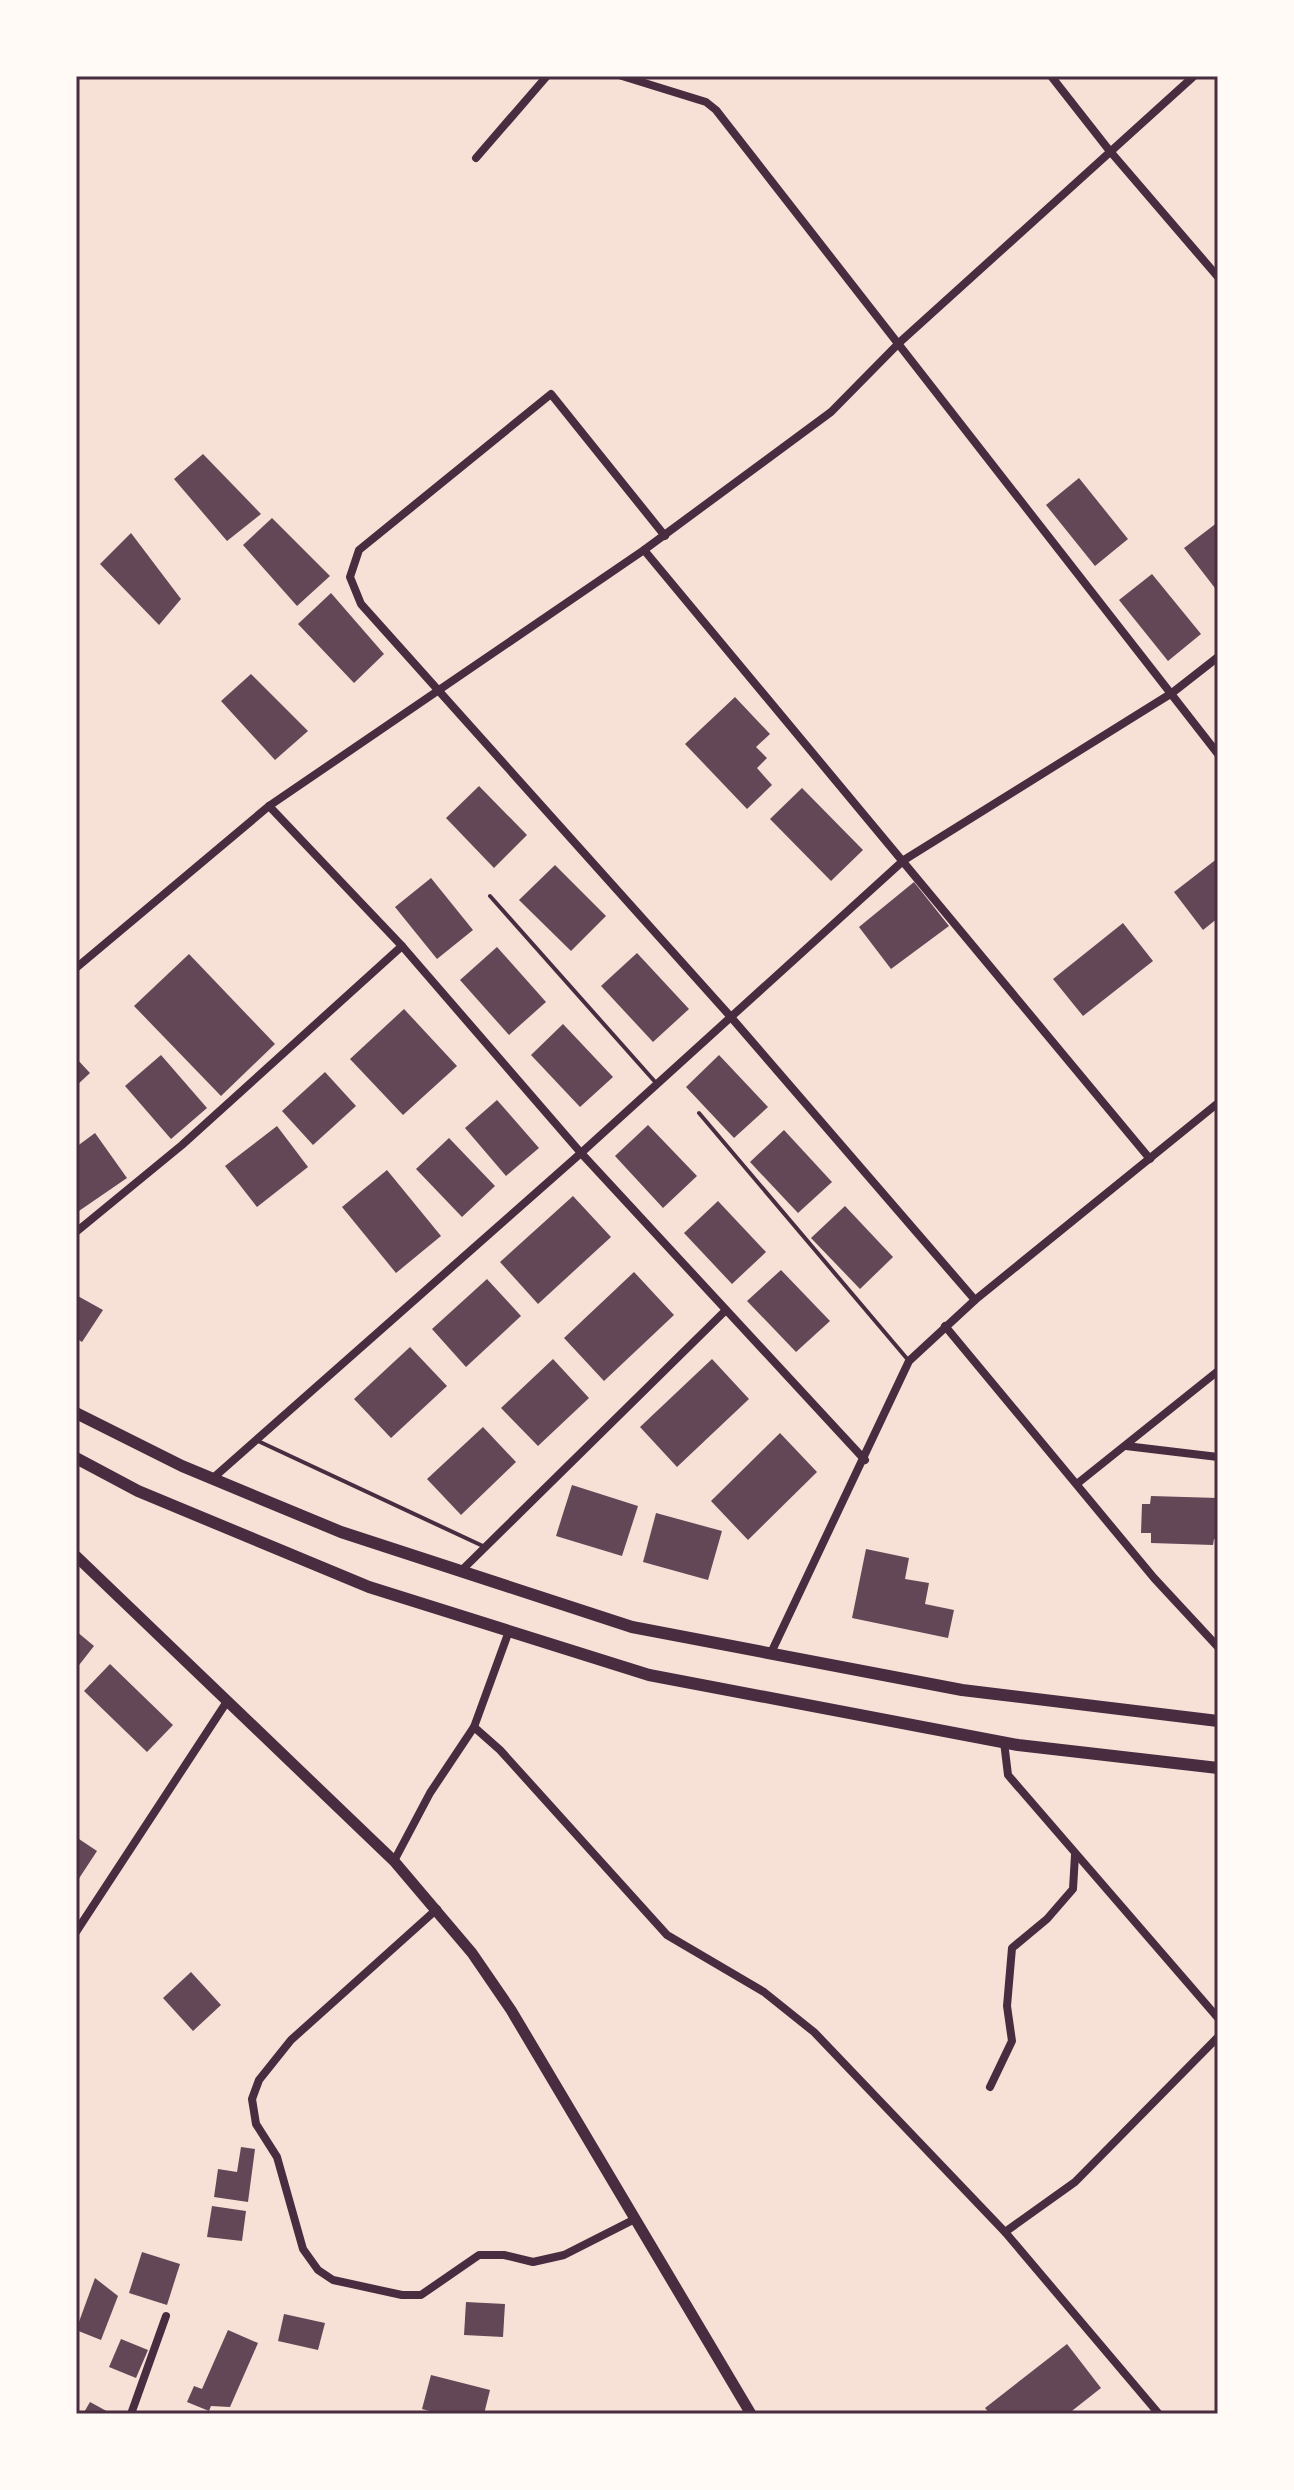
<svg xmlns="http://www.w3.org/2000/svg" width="1294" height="2490" viewBox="0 0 1294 2490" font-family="Arial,sans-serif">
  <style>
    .building { fill: #644757 }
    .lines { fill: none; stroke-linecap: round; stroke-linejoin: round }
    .service { stroke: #4a2c40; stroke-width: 4 }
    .minor { stroke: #4a2c40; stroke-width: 8 }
    .tertiary { stroke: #4a2c40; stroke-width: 11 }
    .secondary { stroke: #4a2c40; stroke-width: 12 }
    .neatline { fill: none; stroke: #4a2c40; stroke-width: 3 }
  </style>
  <rect width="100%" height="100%" fill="#f7e1d7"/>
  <g class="building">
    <polygon points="203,454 261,514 227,541 174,479"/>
    <polygon points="1079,478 1128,539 1095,566 1046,505"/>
    <polygon points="272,518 330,576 297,606 243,545"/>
    <polygon points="1218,522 1218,592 1184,548"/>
    <polygon points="131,533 181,599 159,625 100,564"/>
    <polygon points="1152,574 1201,634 1168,661 1119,600"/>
    <polygon points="331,593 384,654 354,683 298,624"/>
    <polygon points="251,674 308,731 275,760 221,701"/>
    <polygon points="735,697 770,734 756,747 767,758 757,768 772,785 747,809 685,744"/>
    <polygon points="479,786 527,835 494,868 446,818"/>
    <polygon points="802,788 863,850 831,881 770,819"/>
    <polygon points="1218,858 1218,918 1203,930 1174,892"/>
    <polygon points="555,865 606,916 571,951 519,900"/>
    <polygon points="431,878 473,930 437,959 395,907"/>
    <polygon points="914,882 949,926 891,969 859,927"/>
    <polygon points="1123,923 1153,961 1083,1016 1053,979"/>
    <polygon points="497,947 546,1002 509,1035 460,980"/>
    <polygon points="637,953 689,1009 653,1042 601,986"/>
    <polygon points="189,954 275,1044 221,1096 134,1006"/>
    <polygon points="404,1009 457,1066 403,1115 350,1059"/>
    <polygon points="563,1024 613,1077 580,1107 531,1055"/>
    <polygon points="161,1055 207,1108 171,1139 125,1086"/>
    <polygon points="719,1055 768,1107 734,1138 686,1087"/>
    <polygon points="76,1058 90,1073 76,1086"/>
    <polygon points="325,1072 356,1106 313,1145 282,1111"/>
    <polygon points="497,1100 539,1148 506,1176 465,1128"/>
    <polygon points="648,1125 697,1176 663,1208 615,1156"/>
    <polygon points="277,1126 308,1167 257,1207 225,1166"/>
    <polygon points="784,1130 832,1182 798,1213 750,1162"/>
    <polygon points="95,1133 127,1178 76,1213 76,1147"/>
    <polygon points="449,1138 495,1186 462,1217 416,1169"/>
    <polygon points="387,1170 441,1236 396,1273 342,1207"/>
    <polygon points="573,1196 611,1237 538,1304 500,1262"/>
    <polygon points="718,1201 766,1252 732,1284 684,1233"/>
    <polygon points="845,1206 893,1257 860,1289 811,1238"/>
    <polygon points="781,1270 830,1321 796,1352 747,1301"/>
    <polygon points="634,1272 674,1315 604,1381 564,1338"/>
    <polygon points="487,1279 521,1316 466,1367 432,1329"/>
    <polygon points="76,1295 103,1310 82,1342 76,1338"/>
    <polygon points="410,1347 447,1386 391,1438 354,1399"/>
    <polygon points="553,1359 589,1398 538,1446 501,1408"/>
    <polygon points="712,1359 749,1399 677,1467 640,1427"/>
    <polygon points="483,1427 516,1462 461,1515 427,1479"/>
    <polygon points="780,1433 817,1472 748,1540 711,1501"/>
    <polygon points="572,1485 638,1506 622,1556 556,1536"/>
    <polygon points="1151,1496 1218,1498 1218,1539 1214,1539 1213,1545 1151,1543 1151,1533 1141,1533 1142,1504 1150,1504"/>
    <polygon points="656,1513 722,1531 708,1580 643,1562"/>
    <polygon points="866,1549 909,1558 905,1579 929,1583 925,1604 954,1610 948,1638 852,1618"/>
    <polygon points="76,1631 94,1646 76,1669"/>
    <polygon points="110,1664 173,1725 147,1752 84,1691"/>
    <polygon points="76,1837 97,1851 76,1883"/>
    <polygon points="191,1972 221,2005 193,2031 163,1998"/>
    <polygon points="241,2147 255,2149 248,2202 214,2197 218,2169 237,2172"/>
    <polygon points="212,2206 246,2211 242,2241 207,2237"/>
    <polygon points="142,2252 180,2264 167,2305 129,2293"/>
    <polygon points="95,2278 118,2296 101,2340 76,2330"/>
    <polygon points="466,2302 505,2304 503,2337 464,2335"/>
    <polygon points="284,2314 325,2323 318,2350 278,2341"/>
    <polygon points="228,2330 258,2343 230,2407 211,2406 209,2411 187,2402 194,2386 202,2389"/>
    <polygon points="121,2339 148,2350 136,2378 109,2367"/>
    <polygon points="1067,2344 1101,2388 1068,2414 990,2414 985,2408"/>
    <polygon points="431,2375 490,2390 484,2414 441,2414 422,2409"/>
    <polygon points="90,2402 112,2414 83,2414"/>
  </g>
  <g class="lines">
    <g class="service">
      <polyline points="490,896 657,1084"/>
      <polyline points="699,1113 909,1361"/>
      <polyline points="258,1441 485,1547"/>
    </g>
    <g class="minor">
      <polyline points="622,76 706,102 716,110 1218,754"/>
      <polyline points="1051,76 1109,150 1218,277"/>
      <polyline points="476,158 547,76"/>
      <polyline points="665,536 551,394 359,550 350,577 361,604 730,1016 975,1300"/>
      <polyline points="644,550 1150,1159"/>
      <polyline points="269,806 402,946 581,1153 865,1460"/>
      <polyline points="76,968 269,806 644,550 831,412 900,342 1194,76"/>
      <polyline points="76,1232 182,1145 402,946"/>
      <polyline points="945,1326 1154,1578 1218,1647"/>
      <polyline points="1126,1446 1218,1457"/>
      <polyline points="212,1479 581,1153 904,860 1172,693 1218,657"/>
      <polyline points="1078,1483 1218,1371"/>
      <polyline points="461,1571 726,1310"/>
      <polyline points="770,1655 909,1361 975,1300 1218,1103"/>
      <polyline points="474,1727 500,1750 667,1935 764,1992 814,2032 1005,2232 1159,2414"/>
      <polyline points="1004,1742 1008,1775 1218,2018"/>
      <polyline points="394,1861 430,1793 474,1727 509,1631"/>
      <polyline points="437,1909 291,2040 259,2080 252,2099 256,2124 277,2157 303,2249 318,2270 333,2280 402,2295 421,2295 479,2255 504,2255 533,2262 564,2255 635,2219"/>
      <polyline points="76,1932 226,1703"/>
      <polyline points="990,2087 1012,2041 1007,2006 1012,1948 1047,1919 1073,1889 1075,1855"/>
      <polyline points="1005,2232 1075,2182 1218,2037"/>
      <polyline points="131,2414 166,2316"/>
    </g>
    <polyline class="tertiary" points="76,1556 394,1861 472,1953 511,2010 751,2414"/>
    <g class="secondary">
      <polyline points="76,1413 182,1466 341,1532 632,1627 962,1690 1218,1721"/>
      <polyline points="76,1458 138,1491 369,1587 649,1675 1018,1745 1218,1768"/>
    </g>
  </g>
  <rect width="1294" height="2490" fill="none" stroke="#fffaf5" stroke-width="156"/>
  <rect x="78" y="78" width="1138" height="2334" class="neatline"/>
</svg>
